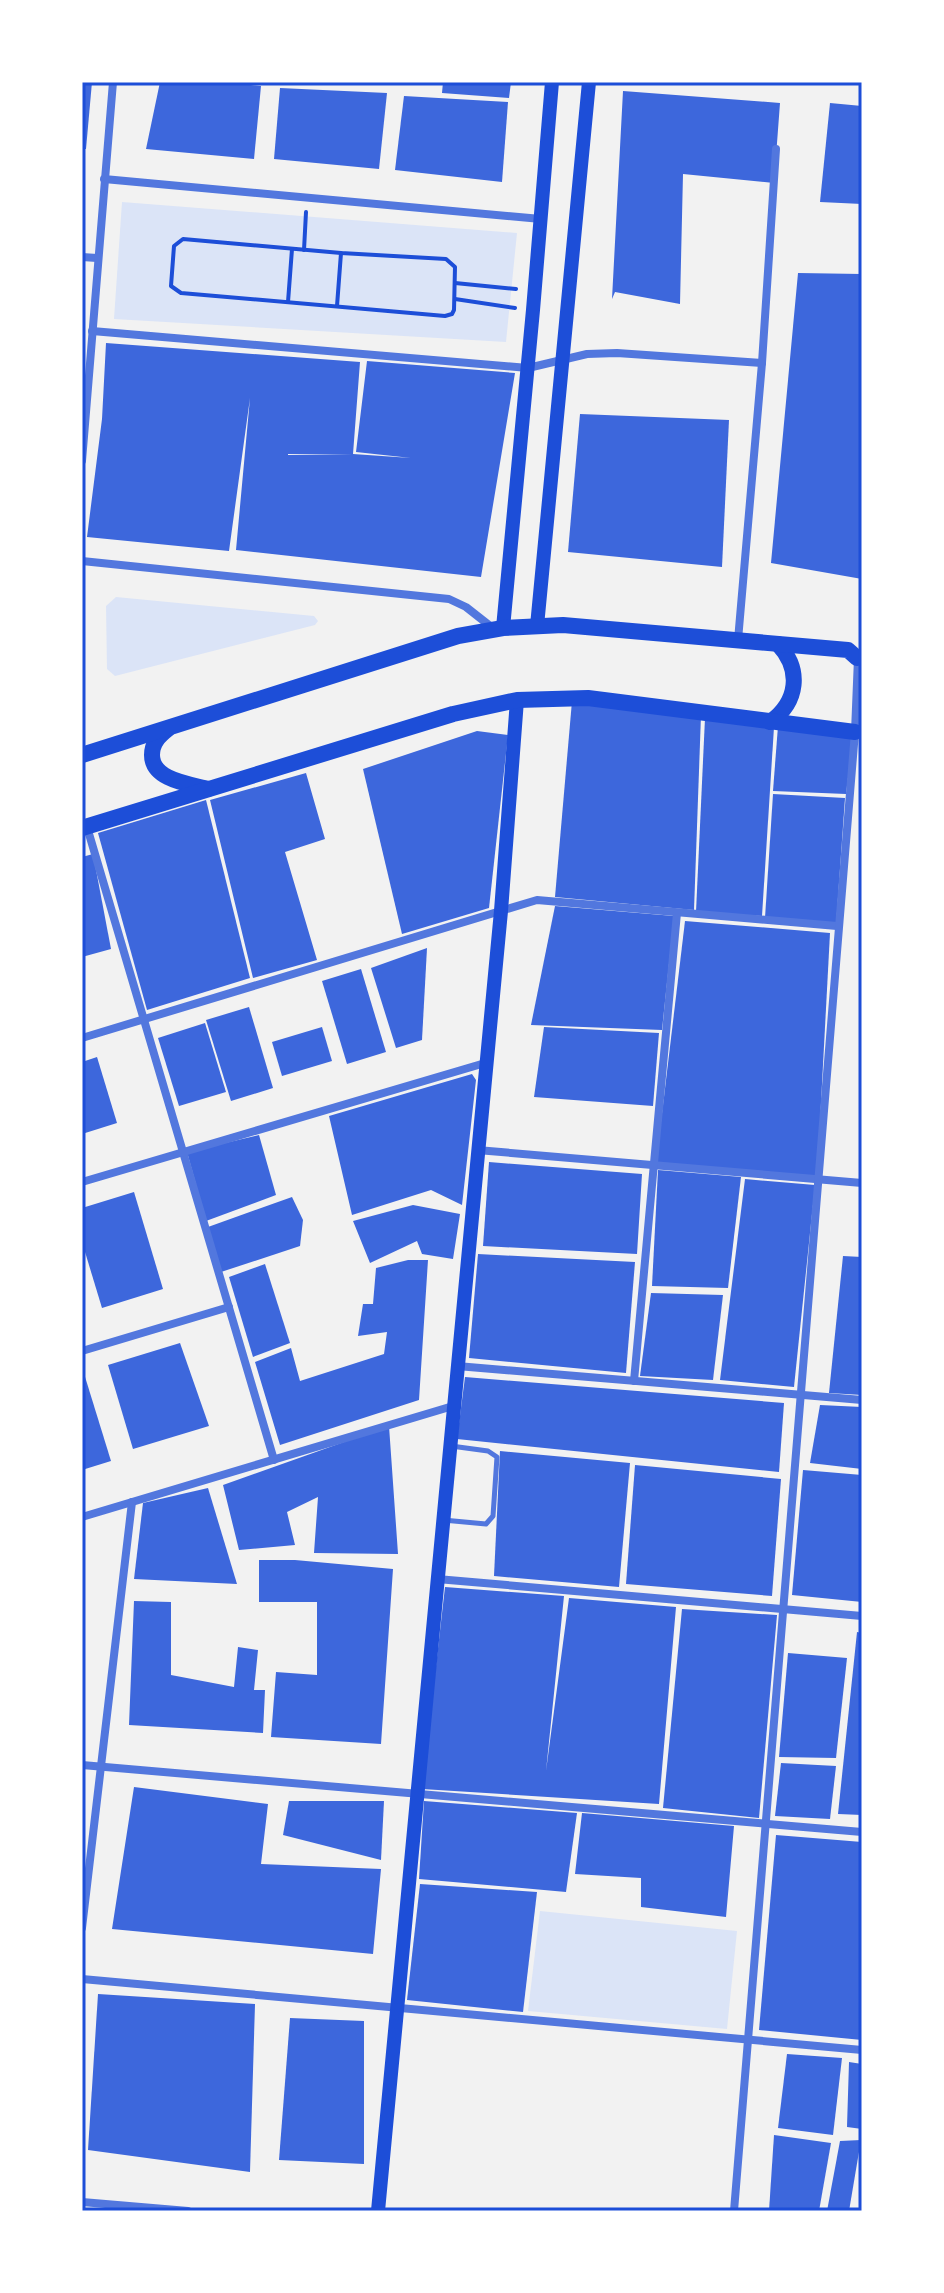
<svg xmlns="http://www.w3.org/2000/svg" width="944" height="2293" viewBox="0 0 944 2293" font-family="Manrope,sans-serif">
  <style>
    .green { fill: #dbe4f7 }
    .building { fill: #3d67dc }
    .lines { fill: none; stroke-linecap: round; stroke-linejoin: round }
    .path { stroke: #1d4ed8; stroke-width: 4 }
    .service { stroke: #5277de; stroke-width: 5 }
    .minor { stroke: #5277de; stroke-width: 8 }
    .secondary { stroke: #1d4ed8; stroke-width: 14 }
    .primary { stroke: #1d4ed8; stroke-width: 16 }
    .neatline { fill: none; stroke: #1d4ed8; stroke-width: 3 }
  </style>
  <rect width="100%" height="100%" fill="#f2f2f2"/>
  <g class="green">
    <polygon points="122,202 517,233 506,342 114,319"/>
    <polygon points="116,597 314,616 318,621 315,625 115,676 107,669 106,606"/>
    <polygon points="540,1911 737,1931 727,2029 528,2011"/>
  </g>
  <g class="building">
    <polygon points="82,82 92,82 86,149 82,149"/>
    <polygon points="160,82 219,82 261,86 254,159 146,149"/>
    <polygon points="443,82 511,82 509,98 442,93"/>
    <polygon points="280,88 387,93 379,169 274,159"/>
    <polygon points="623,91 780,103 774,183 683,174 680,304 615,292 612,299"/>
    <polygon points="404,96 508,102 502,182 395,170"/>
    <polygon points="830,103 862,106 862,204 820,202"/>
    <polygon points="798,273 862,274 862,579 771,563"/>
    <polygon points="106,343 360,362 353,454 288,454 288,455 353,454 411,458 356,452 367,361 515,373 481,577 236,550 250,398 229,551 87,537 102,419"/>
    <polygon points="580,414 729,420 722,567 568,552"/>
    <polygon points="572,701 701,715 694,910 555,897"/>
    <polygon points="705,718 774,727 762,916 696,912"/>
    <polygon points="778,726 853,736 846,794 773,791"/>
    <polygon points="477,731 508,735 489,908 402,934 363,769"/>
    <polygon points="306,773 325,839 285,852 317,960 253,978 210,800"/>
    <polygon points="773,794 845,798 836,925 765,918"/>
    <polygon points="206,800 250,978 147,1010 98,833"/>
    <polygon points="93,854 111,949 82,957 82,857"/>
    <polygon points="555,906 674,916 662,1030 531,1025"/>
    <polygon points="685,921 830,933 817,1178 656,1164"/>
    <polygon points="427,948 422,1040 396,1048 371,968"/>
    <polygon points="361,969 386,1052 347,1064 322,981"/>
    <polygon points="249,1007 273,1088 231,1101 206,1020"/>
    <polygon points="205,1023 226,1092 179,1106 158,1038"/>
    <polygon points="322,1027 332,1061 282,1076 272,1042"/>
    <polygon points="544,1027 659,1033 653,1106 534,1097"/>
    <polygon points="97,1057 117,1123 82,1134 82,1062"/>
    <polygon points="472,1074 476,1080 462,1205 431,1190 352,1215 329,1116"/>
    <polygon points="259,1135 276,1195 206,1221 187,1152"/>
    <polygon points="489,1162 642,1174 637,1254 483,1246"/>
    <polygon points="658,1170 741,1177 728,1288 652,1286"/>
    <polygon points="745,1179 815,1185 794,1387 720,1380"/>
    <polygon points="134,1192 163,1289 102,1308 82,1242 82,1208"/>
    <polygon points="292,1197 303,1220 300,1246 221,1272 208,1227"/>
    <polygon points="413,1205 460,1214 453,1259 422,1254 417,1241 370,1263 353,1221"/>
    <polygon points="478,1254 635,1262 626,1373 469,1358"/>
    <polygon points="843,1256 862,1257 862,1395 829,1393"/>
    <polygon points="408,1260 428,1260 419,1400 280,1445 255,1362 291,1348 300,1381 384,1354 387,1332 358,1336 363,1304 373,1304 376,1268"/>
    <polygon points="265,1264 290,1343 253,1357 229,1277"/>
    <polygon points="651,1293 723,1295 713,1380 640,1376"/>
    <polygon points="180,1343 209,1426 133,1449 108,1365"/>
    <polygon points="82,1367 111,1461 82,1470"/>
    <polygon points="465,1377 784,1403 779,1472 457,1439"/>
    <polygon points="820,1405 862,1407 862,1469 810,1463"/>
    <polygon points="389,1426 398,1554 314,1553 318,1497 287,1512 295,1545 239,1550 223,1485"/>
    <polygon points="500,1451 630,1463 619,1587 494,1576"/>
    <polygon points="635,1465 781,1479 772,1596 626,1584"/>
    <polygon points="803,1470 862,1475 862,1602 792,1595"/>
    <polygon points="208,1488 237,1584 134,1579 143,1503"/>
    <polygon points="259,1560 295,1560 393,1569 381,1744 271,1737 276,1672 317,1675 317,1602 259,1602"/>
    <polygon points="445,1587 564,1596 546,1771 569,1598 676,1607 659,1804 422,1789"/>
    <polygon points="134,1601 171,1602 171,1675 234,1687 238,1647 258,1650 254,1690 265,1690 263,1733 129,1725"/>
    <polygon points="682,1609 777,1615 759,1818 663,1808"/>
    <polygon points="857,1632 862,1633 862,1815 838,1814"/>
    <polygon points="788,1653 847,1658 836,1758 779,1757"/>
    <polygon points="781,1763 836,1766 830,1819 775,1816"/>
    <polygon points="134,1787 268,1804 261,1864 381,1869 373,1954 112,1929"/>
    <polygon points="289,1801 384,1801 381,1860 283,1835"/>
    <polygon points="424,1801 577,1813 566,1892 419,1879"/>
    <polygon points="582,1813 734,1826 726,1917 641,1907 641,1878 575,1874"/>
    <polygon points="776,1835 862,1842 862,2040 759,2030"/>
    <polygon points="420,1884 537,1892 523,2012 407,2000"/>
    <polygon points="98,1994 255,2004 250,2172 88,2150"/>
    <polygon points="290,2018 364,2021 364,2164 279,2160"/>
    <polygon points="787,2054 842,2058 833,2135 778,2128"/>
    <polygon points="849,2062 862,2064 862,2129 847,2127"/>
    <polygon points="774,2135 831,2143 819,2211 769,2211"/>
    <polygon points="861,2140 849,2211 827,2211 840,2141"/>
  </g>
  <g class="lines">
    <g class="path">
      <polygon points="183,239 341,253 446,259 455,267 454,310 452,314 445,316 181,293 171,286 174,246"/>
      <polyline points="304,250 306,212"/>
      <polyline points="455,283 516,289"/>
      <polyline points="455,299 515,308"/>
      <polyline points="288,302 292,249"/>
      <polyline points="337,306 341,253"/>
    </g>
    <polyline class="service" points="443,1520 486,1524 493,1516 497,1457 488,1451 451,1446"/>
    <g class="minor">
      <polyline points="104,179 541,219"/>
      <polyline points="82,257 97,258"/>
      <polyline points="92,331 528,368 587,354 617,353 762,363"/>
      <polyline points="82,461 113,82"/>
      <polyline points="82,561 449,599 466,607 494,629"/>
      <polyline points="738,640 762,363 776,149"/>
      <polyline points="87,827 274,1460"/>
      <polyline points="82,1038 537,900 837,926"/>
      <polyline points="477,1150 862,1183"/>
      <polyline points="82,1182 485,1063"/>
      <polyline points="82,1351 229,1307"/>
      <polyline points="457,1366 862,1400"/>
      <polyline points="634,1381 677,913"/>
      <polyline points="82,1517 453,1406"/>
      <polyline points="437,1579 862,1616"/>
      <polyline points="82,1765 862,1832"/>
      <polyline points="82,1928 132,1502"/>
      <polyline points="82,1979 862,2050"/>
      <polyline points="82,2202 188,2211"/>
      <polyline points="734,2211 855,732 858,658"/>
    </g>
    <g class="secondary">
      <polyline points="537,626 589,82"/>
      <polyline points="503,628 533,310 552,82"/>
      <polyline points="378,2211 501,911 517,700"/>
    </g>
    <g class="primary">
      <path d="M770 722C798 702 802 670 778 644"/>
      <path d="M168 729C159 736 152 743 152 755 152 780 189 784 208 789"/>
      <polyline points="82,755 458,636 503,628 563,625 848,650 857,658"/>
      <polyline points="82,828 453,714 517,700 588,698 855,732"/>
    </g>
  </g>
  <rect width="944" height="2293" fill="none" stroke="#ffffff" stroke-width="168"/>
  <rect x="84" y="84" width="776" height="2125" class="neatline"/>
</svg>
